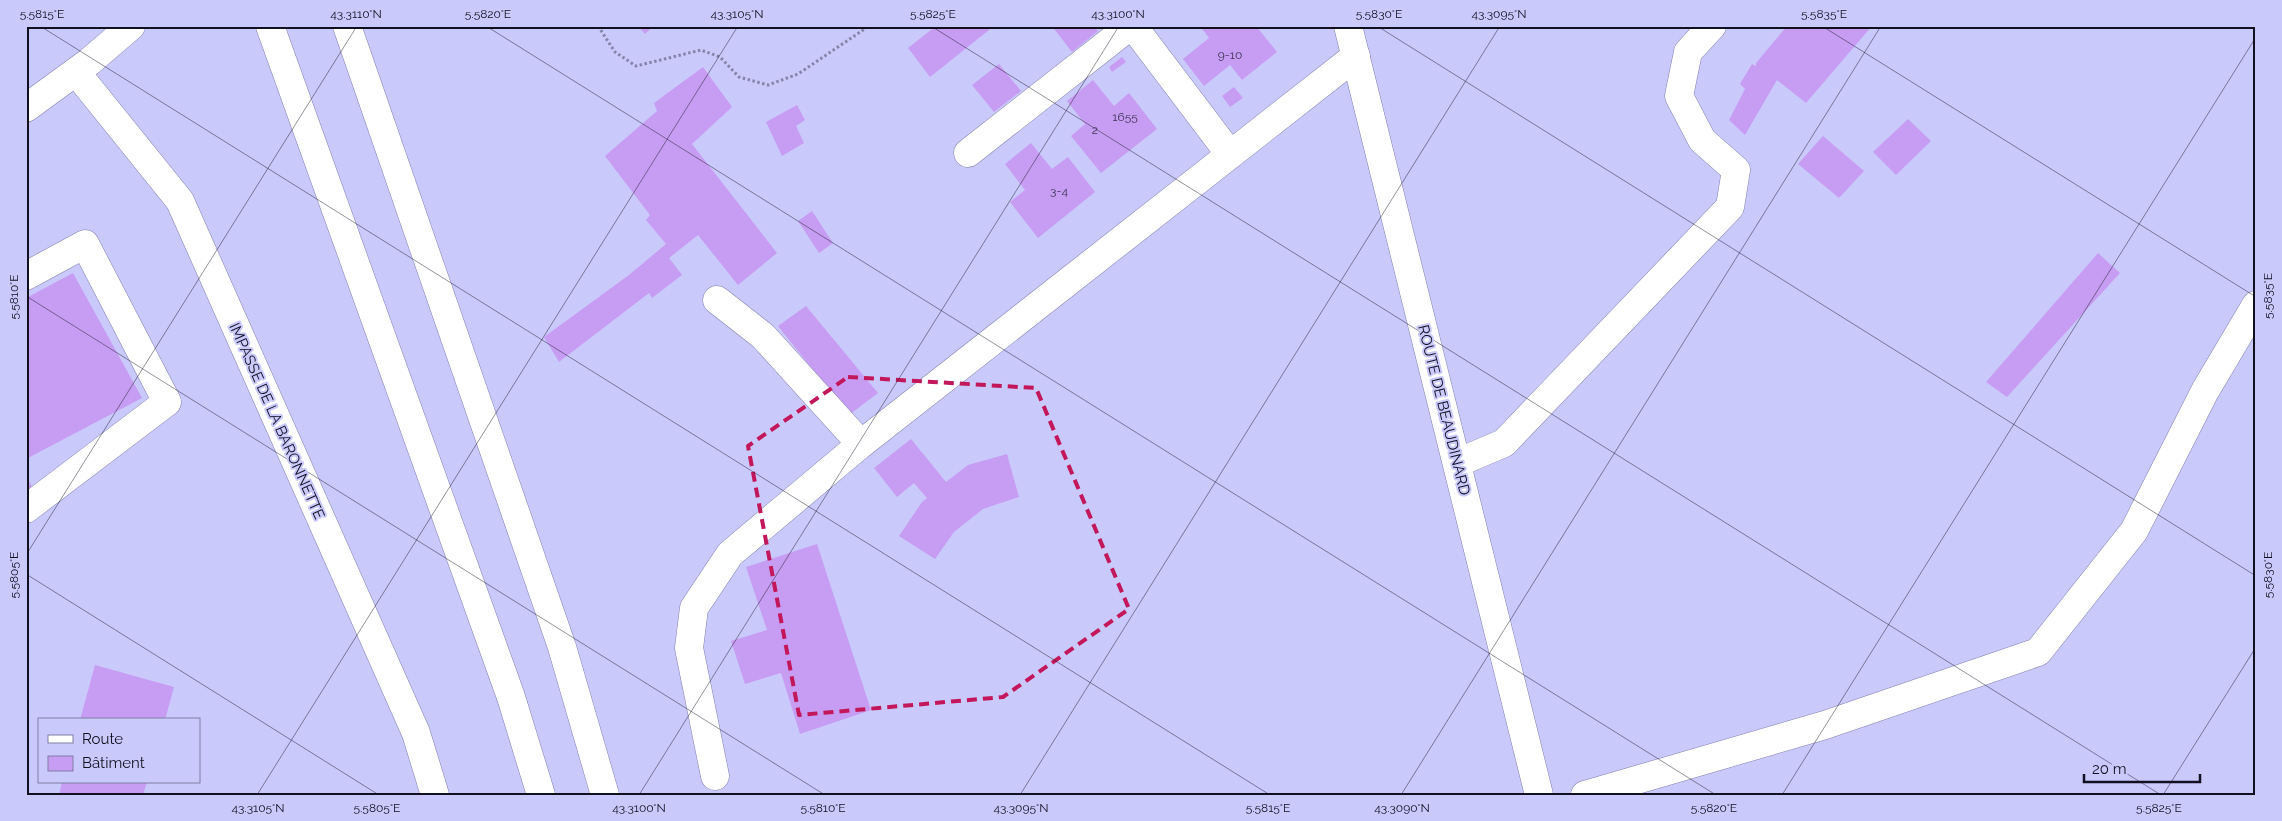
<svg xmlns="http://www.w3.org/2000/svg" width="2282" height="821" viewBox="0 0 2282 821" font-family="Raleway,sans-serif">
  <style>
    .building { fill: #c79df3 }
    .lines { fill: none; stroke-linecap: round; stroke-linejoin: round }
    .minor-casing { stroke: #8280af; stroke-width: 29 }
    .highway-casing { stroke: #8280af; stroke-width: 29 }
    .path { stroke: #8584aa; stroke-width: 3; stroke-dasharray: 2.5 2.5; stroke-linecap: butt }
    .minor { stroke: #fff; stroke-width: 28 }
    .highway { stroke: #fff; stroke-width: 28 }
    .marked { fill: none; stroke: #c2185b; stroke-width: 4; stroke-dasharray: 10 6; stroke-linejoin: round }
    .ticks { fill: none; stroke: #111021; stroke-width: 1; stroke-opacity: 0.45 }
    .labels { text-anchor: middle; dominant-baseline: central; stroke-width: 4; stroke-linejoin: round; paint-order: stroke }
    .number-label { font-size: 12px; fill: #3e3356 }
    .street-label { font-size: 15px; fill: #111021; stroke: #cac9fc }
    .neatline { fill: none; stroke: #111021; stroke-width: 2 }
    .ticks-label { font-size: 12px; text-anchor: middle; fill: #111021 }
  </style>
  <rect width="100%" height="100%" fill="#cac9fc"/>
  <g class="building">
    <polygon points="638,26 653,26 645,34"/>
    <polygon points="936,26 994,26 930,77 908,48"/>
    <polygon points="1052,26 1094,26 1098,31 1072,52"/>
    <polygon points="1200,26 1256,26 1277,52 1242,80 1230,65 1204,86 1183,59 1209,38"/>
    <polygon points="1787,26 1872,26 1806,103 1777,80 1745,135 1729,120 1745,89 1740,84 1752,64 1756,66 1756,63"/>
    <polygon points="1122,57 1126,62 1112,72 1109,67"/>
    <polygon points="999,64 1021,91 994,112 972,85"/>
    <polygon points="703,67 732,107 692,144 777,253 738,285 698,235 669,258 682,275 652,298 649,293 559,362 544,337 629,275 666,244 646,220 650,215 605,156 657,111 654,103"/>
    <polygon points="1093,80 1114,106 1129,93 1157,129 1101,173 1071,136 1085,124 1067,101"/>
    <polygon points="1234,87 1243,98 1230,107 1222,96"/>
    <polygon points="797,105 805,120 796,126 804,143 782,156 766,122"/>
    <polygon points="1908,119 1931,141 1896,175 1873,152"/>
    <polygon points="1823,136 1864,171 1839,198 1798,164"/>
    <polygon points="1031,143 1052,169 1068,157 1095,192 1038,238 1010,202 1025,190 1005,164"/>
    <polygon points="812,211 833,243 819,253 798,221"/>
    <polygon points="2098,253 2120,273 2007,397 1986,382"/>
    <polygon points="73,273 142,398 26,459 26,298"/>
    <polygon points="806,306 878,393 849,415 778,326"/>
    <polygon points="911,439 946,482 968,465 1007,454 1019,497 983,509 954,532 935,559 899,536 922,502 927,498 914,483 897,497 874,468"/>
    <polygon points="26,475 33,489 26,492"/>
    <polygon points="817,544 871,710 800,734 781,673 745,684 731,641 767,630 746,567"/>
    <polygon points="95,665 174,687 165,720 80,720"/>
    <polygon points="62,782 147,782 143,795 59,795"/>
  </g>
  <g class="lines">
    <g class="minor-casing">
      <g id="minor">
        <polyline points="1133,26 1229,153"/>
        <polyline points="1348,26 1539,795"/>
        <polyline points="76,72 180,201 416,733 435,795"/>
        <polyline points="26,108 89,62 131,26"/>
        <polyline points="968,153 1130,26"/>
        <polyline points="26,276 85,244 167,402 26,509"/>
        <polyline points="717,300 763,336 861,444"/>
        <polyline points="1457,463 1504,443 1730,207 1736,170 1702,140 1679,96 1688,52 1712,26"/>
        <polyline points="715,776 689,648 694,608 730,554 861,444 1356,56"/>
        <polyline points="1585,795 1825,725 2038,652 2134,531 2205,391 2256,305"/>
      </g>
    </g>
    <g class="highway-casing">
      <g id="highway">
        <polyline points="270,26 511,697 541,795"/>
        <polyline points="347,26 562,647 605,795"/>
      </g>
    </g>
    <polyline class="path" points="598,26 615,52 636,66 701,50 720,57 739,77 768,85 798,74 869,26"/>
    <use href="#minor" class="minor"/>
    <use href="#highway" class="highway"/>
  </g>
  <path class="marked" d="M848 377 1036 388 1129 609 1003 697 799 715 748 446Z"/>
  <path class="ticks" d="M40 26 1270 795M486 26 1716 795M931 26 2161 795M1377 26 2256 576M1822 26 2256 297M26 296 825 795M26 555 357 26M26 574 379 795M257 795 738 26M639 795 1119 26M1020 795 1500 26M1401 795 1881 26M1782 795 2256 37M2163 795 2256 647"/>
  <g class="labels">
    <g class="number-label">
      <text x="1230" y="55">9-10</text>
      <text x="1125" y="117">1655</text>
      <text x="1095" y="130">2</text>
      <text x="1059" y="191">3-4</text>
    </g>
    <g class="street-label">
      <text transform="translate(1444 410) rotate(76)">ROUTE DE BEAUDINARD</text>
      <text transform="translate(277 421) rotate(66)">IMPASSE DE LA BARONNETTE</text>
    </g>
  </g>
  <rect width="2282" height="821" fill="none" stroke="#cac9fc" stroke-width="55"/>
  <rect x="38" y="718" width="162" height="65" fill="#cac9fc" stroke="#807fa4"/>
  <rect x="48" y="735" width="25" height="8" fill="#ffffff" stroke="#807fa4"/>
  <text x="82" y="744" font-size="15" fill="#111021">Route</text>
  <rect x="48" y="756" width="25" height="15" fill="#c79df3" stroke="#807fa4"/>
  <text x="82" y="768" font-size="15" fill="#111021">Bâtiment</text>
  <path d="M2084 774v8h116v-8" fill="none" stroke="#111021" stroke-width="2.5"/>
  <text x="2092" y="774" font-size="15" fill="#111021" stroke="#cac9fc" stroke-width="4" paint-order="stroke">20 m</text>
  <rect x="28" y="28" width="2226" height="766" class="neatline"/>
  <g class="ticks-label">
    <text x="42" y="18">5.5815°E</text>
    <text x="356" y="18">43.3110°N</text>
    <text x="488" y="18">5.5820°E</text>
    <text x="737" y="18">43.3105°N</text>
    <text x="933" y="18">5.5825°E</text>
    <text x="1118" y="18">43.3100°N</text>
    <text x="1379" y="18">5.5830°E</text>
    <text x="1499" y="18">43.3095°N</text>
    <text x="1824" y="18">5.5835°E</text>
    <text transform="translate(2268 296) rotate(-90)" y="4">5.5835°E</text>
    <text transform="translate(14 297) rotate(-90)" y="4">5.5810°E</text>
    <text transform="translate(2268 575) rotate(-90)" y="4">5.5830°E</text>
    <text transform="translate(14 575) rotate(-90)" y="4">5.5805°E</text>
    <text x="258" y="812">43.3105°N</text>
    <text x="377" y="812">5.5805°E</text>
    <text x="639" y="812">43.3100°N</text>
    <text x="823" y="812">5.5810°E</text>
    <text x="1021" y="812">43.3095°N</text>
    <text x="1268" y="812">5.5815°E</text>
    <text x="1402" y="812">43.3090°N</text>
    <text x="1714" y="812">5.5820°E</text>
    <text x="2159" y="812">5.5825°E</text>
  </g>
</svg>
